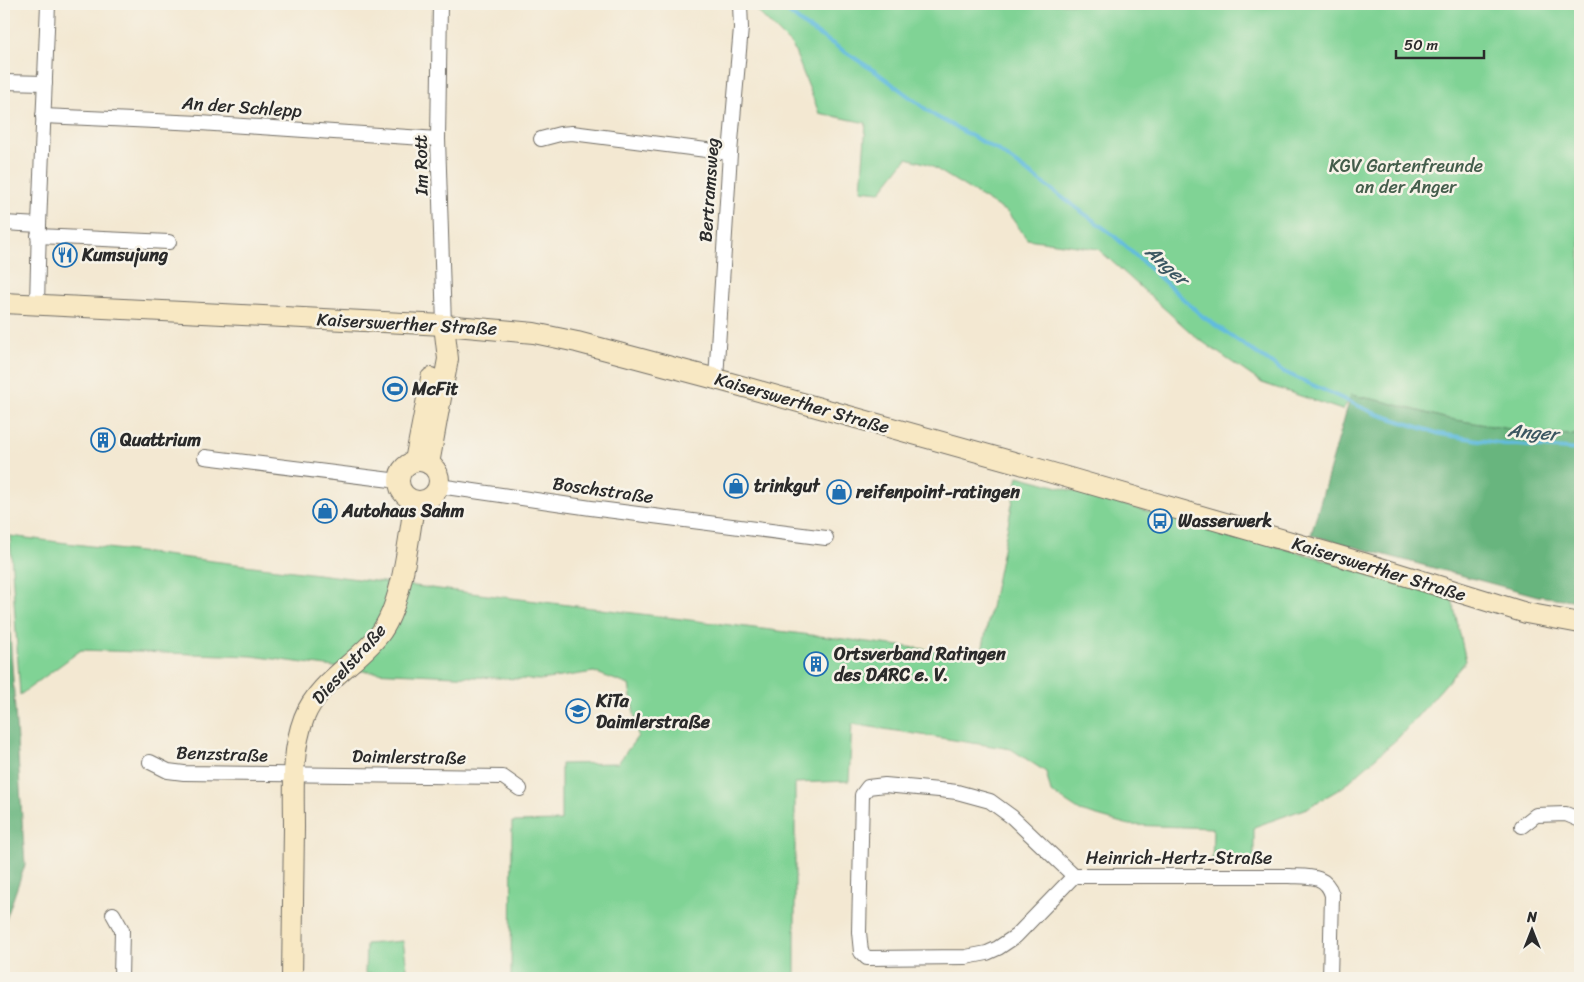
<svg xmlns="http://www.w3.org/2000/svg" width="1584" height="982" viewBox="0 0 1584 982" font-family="Sriracha,sans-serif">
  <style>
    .green { fill: #80d395; stroke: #567f60 }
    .forest { fill: #68b57e; stroke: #4a7054 }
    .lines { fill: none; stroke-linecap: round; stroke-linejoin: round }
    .stream { stroke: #61bbdf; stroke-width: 4 }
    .street-casing { stroke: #716d65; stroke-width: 16 }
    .secondary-casing { stroke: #716d65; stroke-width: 22 }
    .street { stroke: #fff; stroke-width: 14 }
    .secondary { stroke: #f8e8c3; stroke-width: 20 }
    .labels { text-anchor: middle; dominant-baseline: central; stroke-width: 5; stroke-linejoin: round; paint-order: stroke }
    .street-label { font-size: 18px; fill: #2b2b2b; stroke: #f7f3e8 }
    .park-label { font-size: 18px; fill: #445d4b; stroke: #f7f3e8 }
    .poi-label { font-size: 18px; font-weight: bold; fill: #2b2b2b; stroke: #f7f3e8; text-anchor: start }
    .water-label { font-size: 19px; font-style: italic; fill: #3b5661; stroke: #f7f3e8 }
  </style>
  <rect width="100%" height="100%" fill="#f7f3e8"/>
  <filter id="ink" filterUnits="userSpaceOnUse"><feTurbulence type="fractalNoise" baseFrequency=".02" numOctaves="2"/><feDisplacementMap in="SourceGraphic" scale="10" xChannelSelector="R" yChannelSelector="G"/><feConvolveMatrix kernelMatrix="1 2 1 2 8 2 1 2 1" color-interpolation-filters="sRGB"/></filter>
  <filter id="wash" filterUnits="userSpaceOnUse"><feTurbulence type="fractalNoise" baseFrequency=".0096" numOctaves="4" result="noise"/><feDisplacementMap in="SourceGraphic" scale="20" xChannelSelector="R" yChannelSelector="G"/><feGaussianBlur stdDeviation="1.12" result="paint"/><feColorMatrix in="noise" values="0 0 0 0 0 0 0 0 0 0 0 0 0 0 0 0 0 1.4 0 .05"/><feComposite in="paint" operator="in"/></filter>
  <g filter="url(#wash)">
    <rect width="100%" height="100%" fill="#f3e8d2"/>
    <g class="green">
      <polygon points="750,4 1580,4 1580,435 1539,434 1444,418 1382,401 1351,395 1349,401 1342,410 1262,383 1197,338 1098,249 1027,239 1008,213 928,164 907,158 880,192 861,190 866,123 819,113 793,47"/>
      <polygon points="1018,476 1451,594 1466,661 1399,737 1343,787 1307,808 1254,827 1254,867 1212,866 1213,828 1129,825 1080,811 1051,792 1046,772 1011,749 852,724 849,781 795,783 795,978 511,978 512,822 561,821 561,764 618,763 638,736 629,685 594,672 540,680 371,672 252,656 81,650 20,695 10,536 981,656"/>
      <polygon points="403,941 408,974 365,974 366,944"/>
    </g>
    <g class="forest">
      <polygon points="1351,395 1382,401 1444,418 1539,434 1580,435 1580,601 1538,596 1311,535"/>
      <polygon points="4,540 25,865 4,925"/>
    </g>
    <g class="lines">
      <polyline class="stream" points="778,4 804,25 879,74 935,116 999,151 1112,234 1202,316 1284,372 1374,413 1440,434 1504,444 1580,450"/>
    </g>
  </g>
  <g filter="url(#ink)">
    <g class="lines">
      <g class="street-casing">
        <g id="street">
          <polyline points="440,4 438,139 444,325"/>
          <polyline points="4,82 45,83"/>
          <polyline points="43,116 200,123 438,139"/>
          <polyline points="541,139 560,134 572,133 730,153"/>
          <polyline points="4,223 39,225"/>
          <polyline points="38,236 169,242"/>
          <polyline points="37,304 39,225 48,4"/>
          <polyline points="716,379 730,153 741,28 740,4"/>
          <polyline points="205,457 399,481"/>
          <polyline points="439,486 591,508 826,538"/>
          <polyline points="150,762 168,771 184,773 503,777 520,789"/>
          <polyline points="1522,826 1536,815 1566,814 1580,820"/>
          <path d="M1074 876 1016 936 998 948 987 953 966 957 867 958 861 952 859 932 862 795 868 787 885 785 939 790 957 792 990 801 1012 817 1074 876H1289C1308 877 1326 874 1332 895L1330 978"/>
          <polyline points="113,914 122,930 121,978"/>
        </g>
      </g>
      <g class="secondary-casing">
        <g id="secondary">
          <polyline points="4,303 444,325 534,333 577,342 716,379 1035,468 1374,566 1526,613 1580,623"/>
          <circle cx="419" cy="481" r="20"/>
          <polyline points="415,461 431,378"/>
          <polyline points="429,464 448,359 444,325"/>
          <path d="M292 978C293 928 293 877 294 827 294 791 291 752 304 718 318 682 356 664 379 635 403 605 408 539 415 501"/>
        </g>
      </g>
      <use href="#street" class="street"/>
      <use href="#secondary" class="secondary"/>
    </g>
  </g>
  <defs>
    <g id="restaurant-ring" transform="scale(1.25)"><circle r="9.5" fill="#f7f3e8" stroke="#1f6fb2" stroke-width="1.5"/><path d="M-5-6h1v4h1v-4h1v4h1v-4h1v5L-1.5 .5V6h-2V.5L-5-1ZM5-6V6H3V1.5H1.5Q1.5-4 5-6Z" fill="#1f6fb2"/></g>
    <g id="stadium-ring" transform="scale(1.25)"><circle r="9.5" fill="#f7f3e8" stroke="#1f6fb2" stroke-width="1.5"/><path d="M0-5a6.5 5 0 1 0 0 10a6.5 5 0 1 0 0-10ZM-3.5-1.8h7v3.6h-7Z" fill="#1f6fb2"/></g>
    <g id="building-ring" transform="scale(1.25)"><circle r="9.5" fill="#f7f3e8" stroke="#1f6fb2" stroke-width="1.5"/><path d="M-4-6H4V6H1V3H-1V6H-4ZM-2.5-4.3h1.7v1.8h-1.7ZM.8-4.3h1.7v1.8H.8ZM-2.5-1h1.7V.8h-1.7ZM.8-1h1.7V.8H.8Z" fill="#1f6fb2"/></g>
    <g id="shop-ring" transform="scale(1.25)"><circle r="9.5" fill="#f7f3e8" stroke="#1f6fb2" stroke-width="1.5"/><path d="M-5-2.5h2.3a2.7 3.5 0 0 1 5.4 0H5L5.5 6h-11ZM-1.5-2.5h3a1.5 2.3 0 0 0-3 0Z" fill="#1f6fb2"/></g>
    <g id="bus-ring" transform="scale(1.25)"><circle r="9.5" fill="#f7f3e8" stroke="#1f6fb2" stroke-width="1.5"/><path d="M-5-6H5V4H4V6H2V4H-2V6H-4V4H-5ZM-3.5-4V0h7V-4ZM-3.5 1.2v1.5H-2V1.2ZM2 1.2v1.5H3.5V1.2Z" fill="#1f6fb2"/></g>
    <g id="school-ring" transform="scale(1.25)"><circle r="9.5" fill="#f7f3e8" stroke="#1f6fb2" stroke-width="1.5"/><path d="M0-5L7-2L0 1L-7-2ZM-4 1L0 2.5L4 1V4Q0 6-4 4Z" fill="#1f6fb2"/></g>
  </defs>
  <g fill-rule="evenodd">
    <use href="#restaurant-ring" x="65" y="255"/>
    <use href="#stadium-ring" x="395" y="389"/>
    <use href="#building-ring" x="103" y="440"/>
    <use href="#shop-ring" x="736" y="486"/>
    <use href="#shop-ring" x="839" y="492"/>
    <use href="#shop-ring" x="325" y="511"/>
    <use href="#bus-ring" x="1160" y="521"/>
    <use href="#building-ring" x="816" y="664"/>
    <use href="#school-ring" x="578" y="711"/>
  </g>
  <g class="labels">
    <g class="street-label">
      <text transform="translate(242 107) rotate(4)">An der Schlepp</text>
      <text transform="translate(421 165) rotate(-91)">Im Rott</text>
      <text transform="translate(709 190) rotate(-86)">Bertramsweg</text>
      <text transform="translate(407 324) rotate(3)">Kaiserswerther Straße</text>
      <text transform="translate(802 403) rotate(16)">Kaiserswerther Straße</text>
      <text transform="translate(603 490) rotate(8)">Boschstraße</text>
      <text transform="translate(1379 569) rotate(17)">Kaiserswerther Straße</text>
      <text transform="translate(349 664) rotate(-48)">Dieselstraße</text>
      <text transform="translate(222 754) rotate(2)">Benzstraße</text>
      <text transform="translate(409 757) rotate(1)">Daimlerstraße</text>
      <text x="1179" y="858">Heinrich-Hertz-Straße</text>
    </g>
    <g class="park-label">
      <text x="1406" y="166">KGV Gartenfreunde<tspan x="1406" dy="21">an der Anger</tspan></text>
    </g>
    <g class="poi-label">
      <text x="82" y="255">Kumsujung</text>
      <text x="412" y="389">McFit</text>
      <text x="120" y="440">Quattrium</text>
      <text x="754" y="486">trinkgut</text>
      <text x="856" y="492">reifenpoint-ratingen</text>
      <text x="342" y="511">Autohaus Sahm</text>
      <text x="1178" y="521">Wasserwerk</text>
      <text x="834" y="654">Ortsverband Ratingen<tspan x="834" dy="21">des DARC e. V.</tspan></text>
      <text x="596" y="701">KiTa<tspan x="596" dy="21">Daimlerstraße</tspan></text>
    </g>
    <g class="water-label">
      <text transform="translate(1167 265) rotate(42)">Anger</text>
      <text transform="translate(1533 432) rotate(5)">Anger</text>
    </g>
  </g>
  <rect width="1584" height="982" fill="none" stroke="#f7f3e8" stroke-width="20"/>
  <g transform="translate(1532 930)" stroke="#f7f3e8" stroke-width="4" paint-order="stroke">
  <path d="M0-4L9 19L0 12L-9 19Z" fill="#2b2b2b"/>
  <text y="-8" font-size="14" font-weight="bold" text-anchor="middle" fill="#2b2b2b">N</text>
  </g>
  <path d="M1396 50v8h88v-8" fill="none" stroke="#2b2b2b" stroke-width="2.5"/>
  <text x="1404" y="50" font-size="15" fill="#2b2b2b" stroke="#f7f3e8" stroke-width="4" paint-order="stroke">50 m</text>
</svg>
